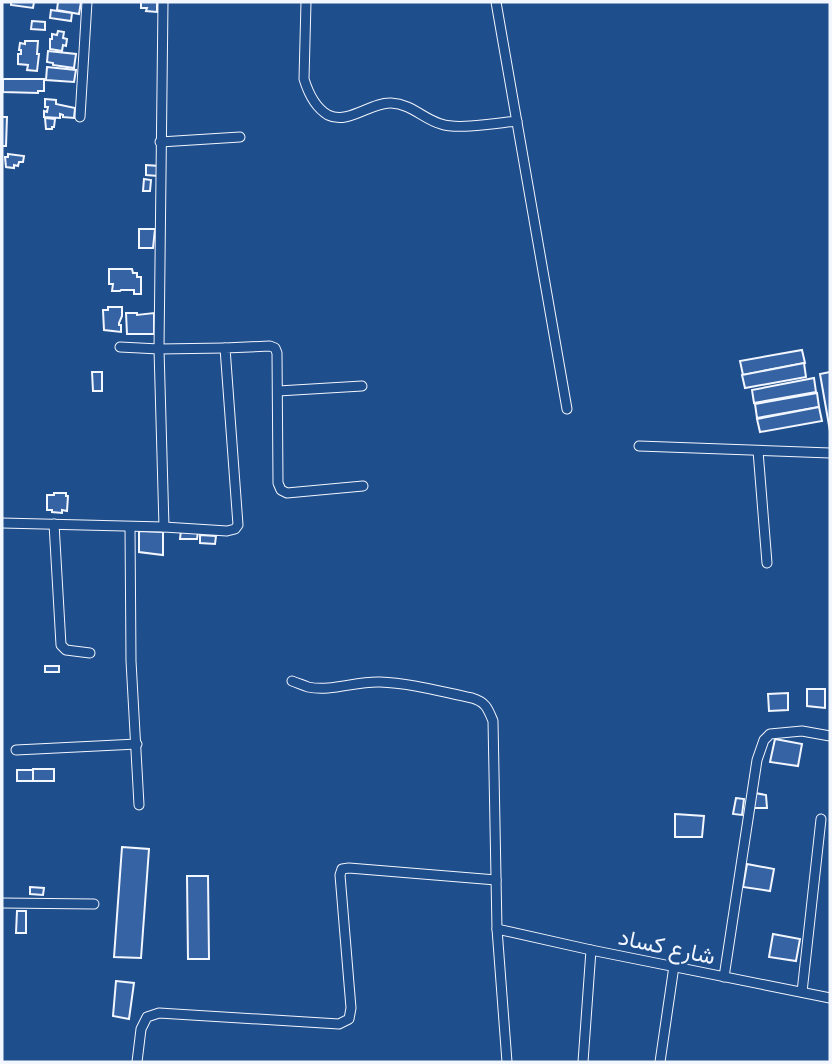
<svg xmlns="http://www.w3.org/2000/svg" width="832" height="1064" viewBox="0 0 832 1064" font-family="'Archivo Narrow',Vazirmatn,sans-serif">
  <style>
    .building { fill: #3563a3; stroke: #f2f6ff; stroke-width: 2 }
    .lines { fill: none; stroke-linecap: round; stroke-linejoin: round }
    .street-casing { stroke: #f2f6ff; stroke-width: 11 }
    .street { stroke: #1f4e8c; stroke-width: 9 }
    .labels { text-anchor: middle; dominant-baseline: central; stroke-width: 5; stroke-linejoin: round; paint-order: stroke }
    .street-label { font-size: 23px; fill: #f2f6ff; stroke: #1f4e8c }
  </style>
  <rect width="100%" height="100%" fill="#1f4e8c"/>
  <g class="building">
    <polygon points="11,2 34,2 33,8 11,5"/>
    <polygon points="58,2 81,2 79,14 57,10"/>
    <polygon points="141,2 157,2 157,12 146,11 147,8 141,8"/>
    <polygon points="51,10 72,13 71,21 50,18"/>
    <polygon points="32,21 45,22 45,30 31,29"/>
    <polygon points="58,31 64,32 63,38 67,39 66,46 63,45 62,51 50,49 50,39 52,39 52,34 57,35"/>
    <polygon points="25,41 38,41 37,54 39,54 37,71 27,70 28,65 18,64 18,54 21,54 21,50 19,50 20,43 25,44"/>
    <polygon points="48,51 76,54 74,68 53,65 53,63 47,62"/>
    <polygon points="47,67 76,70 74,82 46,80"/>
    <polygon points="3,79 44,79 44,91 38,91 38,93 3,92"/>
    <polygon points="45,99 56,100 56,104 75,108 74,118 63,117 63,115 60,114 60,118 44,117 44,111 47,112 48,107 45,107"/>
    <polygon points="2,117 7,117 6,146 2,146"/>
    <polygon points="45,118 55,119 54,127 52,127 52,129 46,129"/>
    <polygon points="8,154 24,156 23,162 19,162 18,166 14,165 14,168 6,167 5,157 8,157"/>
    <polygon points="146,165 159,166 158,176 146,175"/>
    <polygon points="144,179 151,180 150,191 143,191"/>
    <polygon points="139,229 155,229 153,248 139,248"/>
    <polygon points="109,269 132,269 133,273 137,273 137,277 141,277 141,294 134,294 134,290 121,290 120,291 112,291 113,284 109,284"/>
    <polygon points="108,307 122,307 122,316 119,323 119,325 121,325 121,332 104,330 103,310 108,310"/>
    <polygon points="126,313 137,313 137,315 154,313 154,334 127,334"/>
    <polygon points="802,350 805,363 743,375 740,361"/>
    <polygon points="804,363 806,377 745,388 742,375"/>
    <polygon points="92,372 102,372 102,391 93,391"/>
    <polygon points="830,372 830,431 820,374"/>
    <polygon points="814,378 816,392 754,403 752,390"/>
    <polygon points="817,393 819,407 757,418 755,404"/>
    <polygon points="819,407 822,421 760,432 757,419"/>
    <polygon points="54,493 66,493 66,496 68,496 67,511 62,510 62,513 52,512 52,510 47,510 47,495 54,495"/>
    <polygon points="181,530 198,531 197,539 180,539"/>
    <polygon points="139,531 163,532 163,555 139,552"/>
    <polygon points="200,535 216,536 215,544 200,543"/>
    <rect x="45" y="666" width="14" height="6"/>
    <polygon points="807,689 825,689 825,708 807,706"/>
    <polygon points="788,693 788,710 769,711 768,694"/>
    <polygon points="775,739 802,744 798,766 770,762"/>
    <rect x="33" y="769" width="21" height="12"/>
    <rect x="17" y="770" width="16" height="11"/>
    <polygon points="755,793 766,795 767,808 753,808"/>
    <polygon points="736,798 744,799 742,815 733,814"/>
    <polygon points="675,814 704,816 702,837 675,837"/>
    <polygon points="122,847 149,849 141,958 114,957"/>
    <polygon points="747,864 774,869 770,891 743,887"/>
    <polygon points="187,876 208,876 209,959 188,959"/>
    <polygon points="30,887 44,888 43,895 30,894"/>
    <polygon points="17,911 26,911 26,933 16,933"/>
    <polygon points="773,934 800,939 796,961 769,957"/>
    <polygon points="116,981 134,983 129,1019 113,1016"/>
  </g>
  <g class="lines">
    <g class="street-casing">
      <g id="street">
        <path d="M306 2 304 79C308 92 316 108 328 115 348 125 371 102 391 103 412 104 423 119 441 124 458 130 498 123 517 121"/>
        <polyline points="496,2 567,409"/>
        <polyline points="80,117 87,2"/>
        <polyline points="160,142 240,137"/>
        <polyline points="120,347 159,349 163,2"/>
        <polyline points="278,391 362,386"/>
        <polyline points="639,446 830,453"/>
        <polyline points="758,451 767,563"/>
        <polyline points="2,523 164,527 227,531 235,529 238,525 225,348 270,346 275,348 277,353 278,483 281,490 287,493 363,486"/>
        <polyline points="54,524 61,645 66,650 90,653"/>
        <polyline points="130,527 131,661 139,805"/>
        <polyline points="164,527 159,349 225,348"/>
        <path d="M292 681C297 683 303 685 308 687 331 692 356 681 380 682 411 683 442 692 472 698 486 702 488 709 493 721L497 929 507 1062"/>
        <polyline points="16,750 137,744"/>
        <polyline points="2,903 94,904"/>
        <polyline points="497,929 591,950 830,998"/>
        <polyline points="724,977 757,760 764,740 770,734 802,731 830,736"/>
        <polyline points="802,992 821,819"/>
        <polyline points="137,1062 141,1029 147,1017 159,1013 339,1024 349,1019 351,1008 340,875 342,869 349,868 496,880"/>
        <polyline points="583,1062 591,950"/>
        <polyline points="660,1062 674,966"/>
      </g>
    </g>
    <use href="#street" class="street"/>
  </g>
  <g class="labels">
    <g class="street-label">
      <text transform="translate(667 946) rotate(12)">شارع كساد</text>
    </g>
  </g>
  <rect width="832" height="1064" fill="none" stroke="#f2f6ff" stroke-width="7"/>
</svg>
